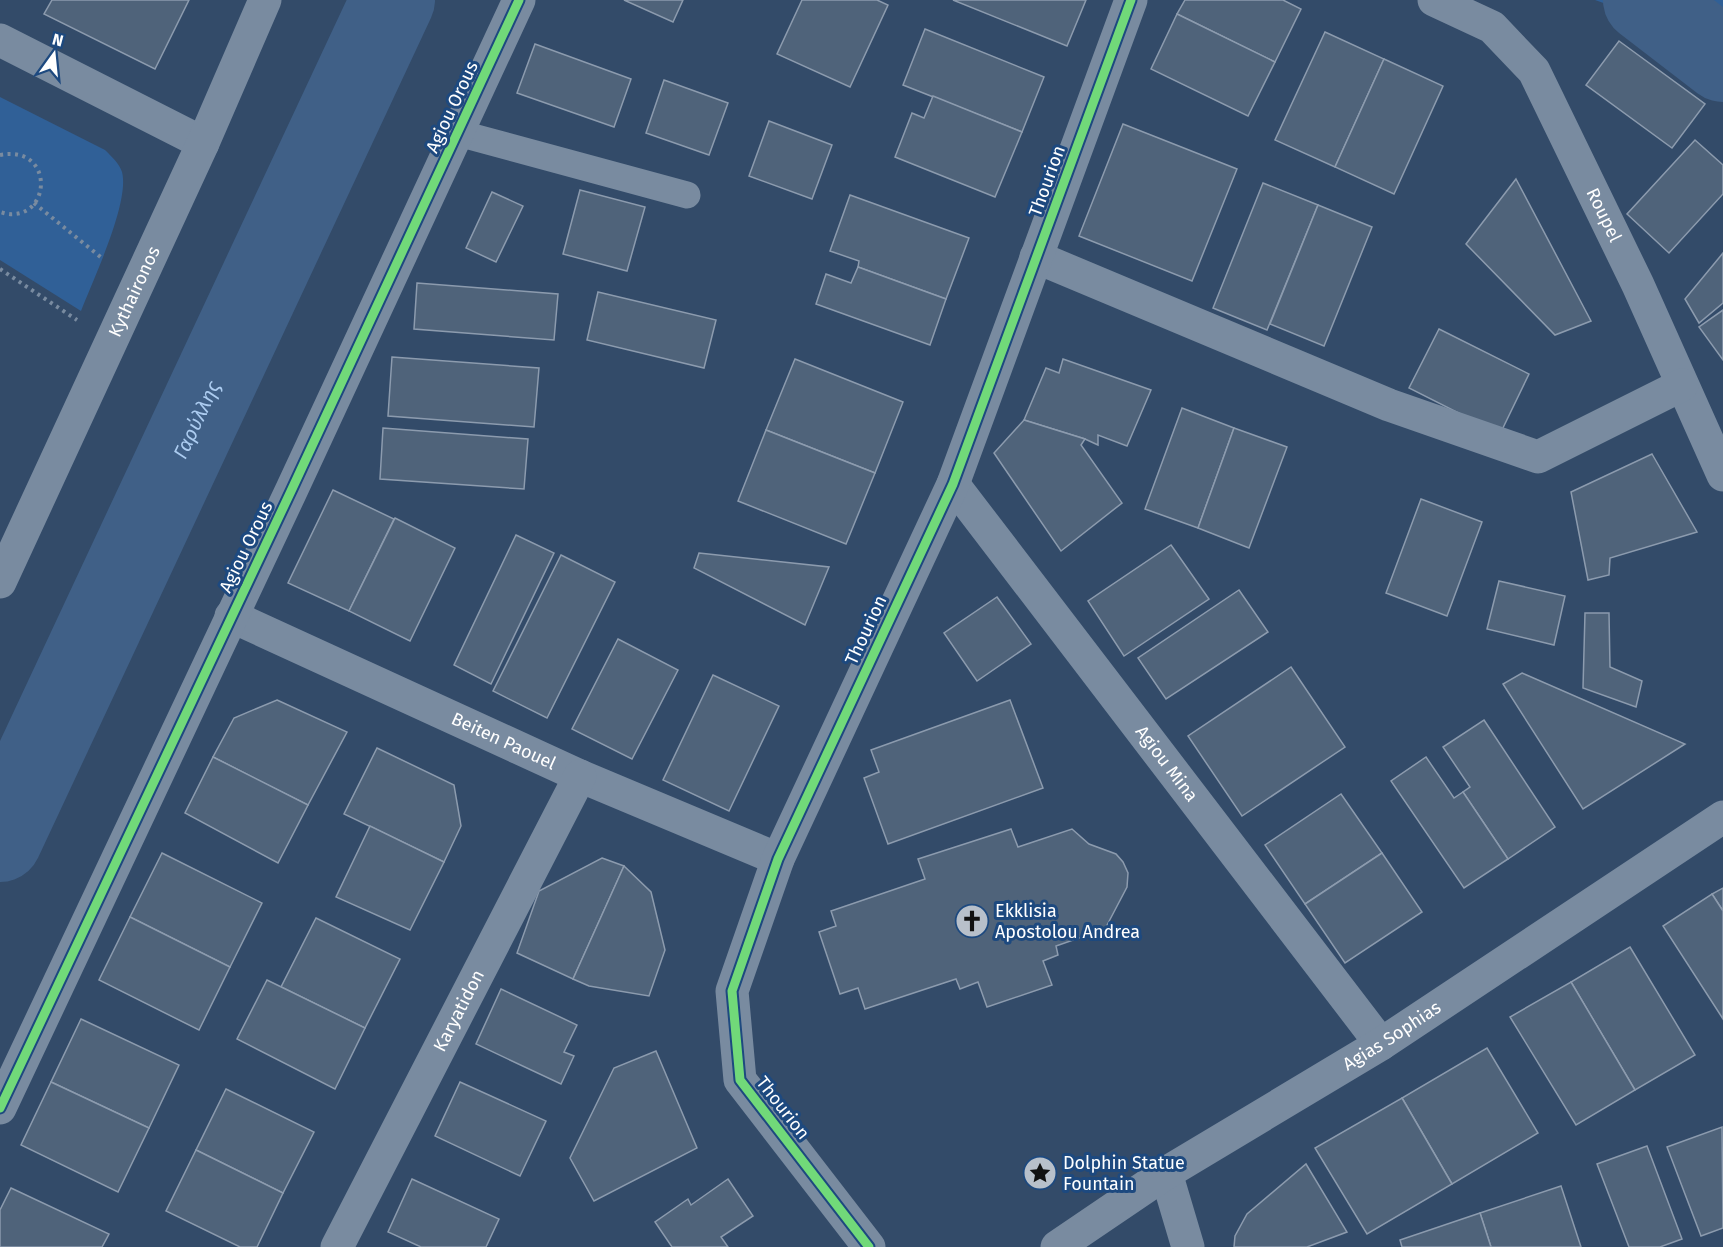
<svg xmlns="http://www.w3.org/2000/svg" width="1723" height="1247" viewBox="0 0 1723 1247" font-family="'Fira Sans',sans-serif">
  <style>
    .green { fill: #306097 }
    .lines { fill: none; stroke-linecap: round; stroke-linejoin: round }
    .river { stroke: #406087; stroke-width: 84 }
    .building { fill: #4f637a; stroke: #8c9bae; stroke-width: 1.5 }
    .path { stroke: #798ba0; stroke-width: 4; stroke-dasharray: 3 4.5; stroke-linecap: butt }
    .service { stroke: #798ba0; stroke-width: 27 }
    .minor { stroke: #798ba0; stroke-width: 33 }
    .tertiary { stroke: #798ba0; stroke-width: 33 }
    .cycleway-casing { stroke: #1d497f; stroke-width: 13 }
    .cycleway { stroke: #71d979; stroke-width: 9 }
    .labels { text-anchor: middle; dominant-baseline: central; stroke-width: 6; stroke-linejoin: round; paint-order: stroke }
    .street-label { font-size: 18px; fill: #fff; stroke: #1d497f }
    .poi-label { font-size: 18px; fill: #fff; stroke: #1d497f; text-anchor: start }
    .water-label { font-size: 20px; font-style: italic; fill: #acccf0; stroke: #1d497f }
  </style>
  <rect width="100%" height="100%" fill="#334b69"/>
  <g class="green">
    <polygon points="1595,0 1723,0 1723,92 1612,6"/>
    <path d="M0 97 105 150C112 157 119 163 122 172 130 202 93 280 81 311L0 260Z"/>
  </g>
  <g class="lines">
    <g class="river">
      <polyline points="1645,0 1723,60"/>
      <path id="s1" d="M0 840 393 0"/>
    </g>
  </g>
  <g class="building">
    <polygon points="52,0 189,0 155,69 44,14"/>
    <polygon points="624,0 683,0 673,22"/>
    <polygon points="802,0 877,0 888,5 850,87 777,54"/>
    <polygon points="953,0 1086,0 1067,46"/>
    <polygon points="1185,0 1283,0 1301,9 1275,62 1177,14"/>
    <polygon points="1177,14 1275,62 1248,116 1151,69"/>
    <polygon points="925,29 1044,77 1022,132 903,85"/>
    <polygon points="1325,32 1384,59 1335,167 1275,140"/>
    <polygon points="1619,41 1705,104 1672,148 1586,85"/>
    <polygon points="535,44 631,79 614,127 517,93"/>
    <polygon points="1384,59 1443,86 1394,194 1335,167"/>
    <polygon points="664,80 728,103 709,155 646,133"/>
    <polygon points="933,96 1022,132 995,197 895,157 912,113 924,118"/>
    <polygon points="769,121 832,145 812,199 749,176"/>
    <polygon points="1123,124 1237,169 1192,281 1079,236"/>
    <polygon points="1695,140 1723,165 1723,194 1669,253 1627,214"/>
    <polygon points="1516,179 1591,321 1555,335 1466,244"/>
    <polygon points="1263,183 1318,205 1267,330 1213,308"/>
    <polygon points="580,190 645,207 627,271 563,254"/>
    <polygon points="492,192 523,206 496,262 466,248"/>
    <polygon points="850,195 969,238 946,299 858,267 859,261 830,251"/>
    <polygon points="1318,205 1372,227 1324,346 1270,324"/>
    <polygon points="1723,253 1723,303 1699,323 1685,299"/>
    <polygon points="858,267 946,299 930,345 816,304 826,274 851,283"/>
    <polygon points="417,283 558,294 554,340 414,329"/>
    <polygon points="598,292 716,320 704,368 587,340"/>
    <polygon points="1723,310 1723,360 1699,327"/>
    <polygon points="1439,329 1529,374 1500,434 1409,388"/>
    <polygon points="392,357 539,368 534,427 388,416"/>
    <polygon points="795,359 903,402 875,473 766,430"/>
    <polygon points="1063,359 1151,390 1127,446 1098,435 1098,445 1085,439 1024,420 1046,368 1059,373"/>
    <polygon points="1182,408 1234,428 1198,528 1145,509"/>
    <polygon points="1024,420 1085,439 1081,445 1122,503 1061,551 994,453"/>
    <polygon points="383,428 528,439 524,489 380,479"/>
    <polygon points="1234,428 1287,447 1249,548 1198,528"/>
    <polygon points="766,430 875,473 846,544 738,501"/>
    <polygon points="1652,454 1697,532 1610,558 1609,575 1588,580 1571,492"/>
    <polygon points="333,490 394,519 349,611 288,583"/>
    <polygon points="1421,499 1482,522 1447,616 1386,593"/>
    <polygon points="395,518 455,548 410,641 349,611"/>
    <polygon points="516,535 554,553 491,684 454,665"/>
    <polygon points="1171,545 1209,599 1124,656 1088,601"/>
    <polygon points="699,553 829,567 805,625 694,568"/>
    <polygon points="561,555 615,582 547,718 493,691"/>
    <polygon points="1499,581 1565,596 1554,645 1487,629"/>
    <polygon points="1239,590 1268,632 1166,699 1138,658"/>
    <polygon points="997,597 1031,644 977,681 944,633"/>
    <polygon points="1585,613 1609,613 1610,667 1642,681 1636,707 1583,688"/>
    <polygon points="618,639 678,670 632,759 572,729"/>
    <polygon points="1291,667 1345,747 1242,816 1188,736"/>
    <polygon points="1522,673 1685,744 1583,809 1503,684"/>
    <polygon points="713,675 779,706 729,811 663,780"/>
    <polygon points="277,700 347,732 308,805 213,757 234,718"/>
    <polygon points="1010,700 1043,788 888,844 864,778 879,772 871,750"/>
    <polygon points="1484,720 1555,827 1508,859 1463,792 1470,787 1443,747"/>
    <polygon points="377,748 454,785 461,826 444,862 344,814"/>
    <polygon points="213,757 308,805 278,863 185,813"/>
    <polygon points="1426,757 1454,798 1463,792 1508,859 1464,888 1391,781"/>
    <polygon points="1341,794 1382,853 1305,904 1265,845"/>
    <polygon points="370,826 444,862 410,930 336,897"/>
    <polygon points="1011,829 1018,847 1072,829 1089,844 1116,854 1123,862 1128,873 1127,887 1105,929 1056,946 1058,955 1043,961 1052,985 987,1007 978,982 960,989 956,979 865,1009 858,988 840,994 819,932 836,926 831,911 925,879 918,859"/>
    <polygon points="162,853 262,903 230,967 130,917"/>
    <polygon points="1382,853 1422,912 1345,963 1305,904"/>
    <polygon points="602,858 624,866 573,979 517,953 539,891"/>
    <polygon points="624,866 651,892 665,950 649,996 589,986 573,979"/>
    <polygon points="1723,888 1723,911 1712,894"/>
    <polygon points="1712,894 1723,911 1723,1019 1663,926"/>
    <polygon points="130,917 230,967 199,1030 99,980"/>
    <polygon points="316,918 400,959 365,1028 281,987"/>
    <polygon points="1630,947 1695,1055 1635,1090 1571,982"/>
    <polygon points="267,980 365,1028 335,1089 237,1039"/>
    <polygon points="1571,982 1635,1090 1576,1125 1510,1017"/>
    <polygon points="501,989 577,1025 564,1052 574,1056 561,1084 476,1044"/>
    <polygon points="81,1019 179,1065 149,1128 51,1082"/>
    <polygon points="1487,1048 1538,1133 1452,1184 1402,1098"/>
    <polygon points="656,1051 697,1148 594,1201 570,1158 614,1068"/>
    <polygon points="51,1082 149,1128 118,1192 21,1145"/>
    <polygon points="460,1082 546,1121 520,1176 435,1136"/>
    <polygon points="226,1089 314,1132 283,1193 196,1150"/>
    <polygon points="1402,1098 1452,1184 1367,1234 1315,1148"/>
    <polygon points="1722,1127 1723,1228 1701,1236 1667,1147"/>
    <polygon points="1647,1146 1682,1239 1660,1247 1629,1247 1597,1164"/>
    <polygon points="196,1150 283,1193 257,1247 240,1247 166,1211"/>
    <polygon points="1306,1164 1347,1232 1307,1247 1234,1247 1235,1236 1247,1214"/>
    <polygon points="412,1179 499,1219 486,1247 421,1247 388,1232"/>
    <polygon points="728,1179 753,1216 721,1237 728,1247 672,1247 655,1222 688,1199 691,1205"/>
    <polygon points="1561,1186 1581,1247 1491,1247 1480,1213"/>
    <polygon points="11,1188 109,1234 102,1247 0,1247 0,1210"/>
    <polygon points="1480,1213 1491,1247 1402,1247 1400,1240"/>
  </g>
  <g class="lines">
    <g class="path">
      <path d="M0 155C52 145 52 212 14 214 10 215 4 213 0 212"/>
      <polyline points="34,203 103,259"/>
      <polyline points="0,269 77,320"/>
    </g>
    <polyline class="service" points="458,133 687,195"/>
    <g class="minor">
      <path id="s2" d="M1434 0 1492 27 1534 71 1638 285 1723 475"/>
      <polyline points="0,40 203,143"/>
      <polyline points="1036,257 1389,405 1538,457 1682,385"/>
      <path id="s3" d="M953 484 1381 1044"/>
      <path id="s4" d="M0 582 203 143 265 0"/>
      <path id="s5" d="M231 616 580 776 778 859"/>
      <polyline points="0,1108 292,489 519,0"/>
      <polyline points="1166,1173 1188,1247"/>
      <path id="s6" d="M337 1247 580 776"/>
      <polyline points="869,1247 740,1080 732,991 778,859 953,484 1131,0"/>
    </g>
    <path class="tertiary" id="s7" d="M1057 1247 1166 1173 1381 1044 1723 817"/>
    <g class="cycleway-casing">
      <g id="cycleway">
        <polyline points="0,1108 292,489 519,0"/>
        <polyline points="869,1247 740,1080 732,991 778,859 953,484 1131,0"/>
      </g>
    </g>
    <use href="#cycleway" class="cycleway"/>
  </g>
  <defs>
    <g id="church-disc" transform="scale(1.725)"><circle r="9.5" fill="#b8c0ca" stroke="#1d497f"/><path d="M-1.2-6h2.4v3.5h3.3v2.4h-3.3V6h-2.4V-.1h-3.3v-2.4h3.3Z" fill="#111"/></g>
    <g id="sight-disc" transform="scale(1.725)"><circle r="9.5" fill="#b8c0ca" stroke="#1d497f"/><path d="M0-6L1.8-2.2L6-1.7L2.9 1.2L3.7 5.4L0 3.3L-3.7 5.4L-2.9 1.2L-6-1.7L-1.8-2.2Z" fill="#111"/></g>
  </defs>
  <g fill-rule="evenodd">
    <use href="#church-disc" x="972" y="921"/>
    <use href="#sight-disc" x="1040" y="1173"/>
  </g>
  <g class="labels">
    <g class="street-label">
      <text transform="translate(452 107) rotate(-65)">Agiou Orous</text>
      <text transform="translate(1047 181) rotate(-70)">Thourion</text>
      <text stroke="none"><textPath href="#s2" startOffset="285">Roupel</textPath></text>
      <text stroke="none"><textPath href="#s4" startOffset="320">Kythaironos</textPath></text>
      <text transform="translate(246 547) rotate(-64)">Agiou Orous</text>
      <text transform="translate(866 630) rotate(-65)">Thourion</text>
      <text stroke="none"><textPath href="#s5" startOffset="300">Beiten Paouel</textPath></text>
      <text stroke="none"><textPath href="#s3" startOffset="352">Agiou Mina</textPath></text>
      <text stroke="none"><textPath href="#s6" startOffset="266">Karyatidon</textPath></text>
      <text stroke="none"><textPath href="#s7" startOffset="396">Agias Sophias</textPath></text>
      <text transform="translate(783 1108) rotate(52)">Thourion</text>
    </g>
    <g class="poi-label">
      <text x="995" y="911">Ekklisia<tspan x="995" dy="21">Apostolou Andrea</tspan></text>
      <text x="1063" y="1163">Dolphin Statue<tspan x="1063" dy="21">Fountain</tspan></text>
    </g>
    <g class="water-label">
      <text stroke="none"><textPath href="#s1" startOffset="464">Γαρύλλης</textPath></text>
    </g>
  </g>
  <g transform="translate(54 54) rotate(15)" stroke="#1d497f" stroke-width="4.5" paint-order="stroke">
  <path d="M0-4.5L10 22L0 15L-10 22Z" fill="#ffffff"/>
  <text y="-9" font-size="16" font-weight="bold" text-anchor="middle" fill="#ffffff">N</text>
  </g>
</svg>
